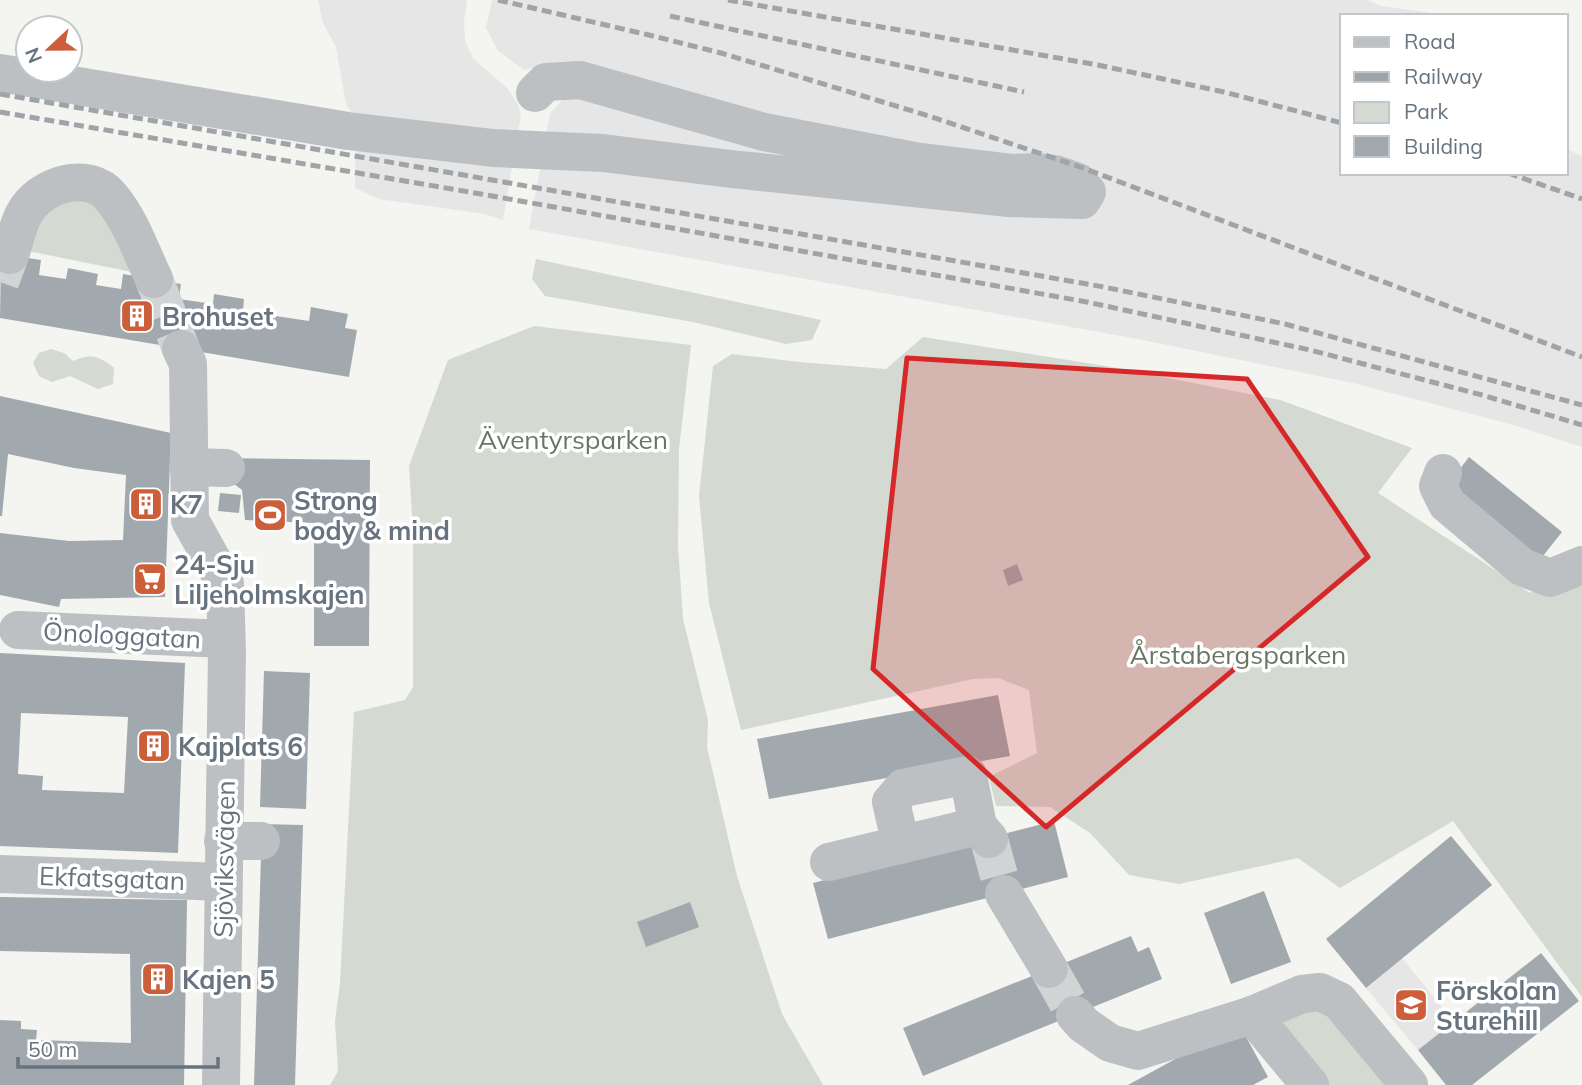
<svg xmlns="http://www.w3.org/2000/svg" width="1582" height="1085" viewBox="0 0 1582 1085" font-family="Mulish,sans-serif">
  <style>
    .built { fill: #e5e6e5 }
    .green { fill: #d4d9d1 }
    .building { fill: #a2a9ae; fill-rule: evenodd }
    .lines { fill: none; stroke-linecap: round; stroke-linejoin: round }
    .minor-tunnel { stroke: #d1d4d4; stroke-width: 38; stroke-dasharray: 38 19; stroke-linecap: butt }
    .minor { stroke: #bcc0c3; stroke-width: 38 }
    .rail { stroke: #9ea4a8; stroke-width: 5; stroke-dasharray: 10 5; stroke-linecap: butt }
    .marked { fill: #d62828; fill-opacity: 0.2; stroke: #d62828; stroke-width: 5; stroke-linejoin: round }
    .labels { text-anchor: middle; dominant-baseline: central; stroke-width: 7; stroke-linejoin: round; paint-order: stroke }
    .poi-label { font-size: 26px; font-weight: bold; fill: #67747f; stroke: #fff; text-anchor: start }
    .park-label { font-size: 26px; fill: #687765; stroke: #fff }
    .street-label { font-size: 26px; fill: #67747f; stroke: #fff }
  </style>
  <rect width="100%" height="100%" fill="#f4f4f1"/>
  <g class="built">
    <polygon points="318,0 467,0 464,22 465,41 473,58 507,88 518,105 521,115 503,220 485,214 379,199 355,188 356,120 346,104 336,47 323,23"/>
    <polygon points="492,0 1368,0 1381,6 1452,16 1342,16 1342,173 1566,173 1566,149 1582,156 1582,447 1510,424 1353,383 1143,340 529,229 550,114 564,98 546,65 524,70 498,51 486,28"/>
    <polygon points="1402,958 1454,1022 1418,1050 1366,988"/>
  </g>
  <g class="green">
    <polygon points="62,194 96,198 132,272 23,250 35,216"/>
    <polygon points="536,259 821,320 812,340 786,344 693,322 545,296 532,279"/>
    <polygon points="534,326 691,345 679,449 678,546 683,619 708,720 707,747 737,876 782,1014 823,1085 330,1085 338,1071 335,1021 340,984 354,712 405,700 413,687 413,530 409,466 448,360"/>
    <polygon points="923,337 1112,367 1280,400 1412,448 1378,493 1530,593 1582,570 1582,997 1453,821 1340,888 1298,858 1179,884 1129,875 1090,833 1050,807 996,806 989,777 1037,753 1029,690 998,678 973,679 741,730 709,603 699,496 713,366 732,354 799,362 886,369"/>
    <path d="M51 349 64 353 73 361C93 353 98 356 114 368L113 384 98 389 70 376 52 382 39 376 33 363 39 353Z"/>
    <polygon points="1298,1005 1337,1018 1390,1085 1317,1085 1291,1053 1281,1014"/>
  </g>
  <g class="building">
    <polygon points="1,254 41,260 39,275 66,279 68,268 98,274 96,285 121,289 123,274 181,284 179,299 213,304 214,294 244,299 243,311 309,321 311,307 348,314 345,328 357,330 349,377 0,318"/>
    <polygon points="0,396 171,433 165,597 61,599 59,607 0,595 0,533 69,541 123,540 126,475 74,468 8,454 2,516 0,516"/>
    <polygon points="1469,457 1562,532 1539,561 1446,487"/>
    <polygon points="225,458 370,460 369,646 314,646 314,523 245,520 242,490 226,478"/>
    <polygon points="220,493 241,495 239,513 218,511"/>
    <polygon points="1017,564 1023,580 1008,586 1003,570"/>
    <path d="M0 653 185 663 178 853 0 846ZM21 713 128 717 124 793 42 790 43 776 18 774Z"/>
    <polygon points="264,671 310,673 306,809 260,807"/>
    <polygon points="998,695 1010,756 769,799 757,739"/>
    <polygon points="1054,821 1068,877 828,939 813,883"/>
    <polygon points="262,824 303,825 295,1085 254,1085"/>
    <polygon points="1451,836 1492,885 1366,988 1326,939"/>
    <polygon points="1264,891 1291,962 1231,984 1204,913"/>
    <polygon points="0,897 187,900 184,1085 0,1085 0,1020 21,1021 21,1029 37,1030 36,1040 131,1043 130,954 0,951"/>
    <polygon points="690,902 699,927 646,947 637,922"/>
    <polygon points="1131,936 1138,952 1149,947 1162,979 923,1076 903,1028"/>
    <polygon points="1541,953 1579,1001 1472,1085 1446,1085 1418,1050"/>
    <polygon points="1239,1024 1268,1077 1253,1085 1128,1085"/>
  </g>
  <g class="lines">
    <g class="minor-tunnel">
      <polyline points="154,279 181,349"/>
      <polyline points="0,282 10,255"/>
      <polyline points="989,839 1004,894"/>
      <polyline points="1049,969 1075,1015"/>
    </g>
    <g class="minor">
      <polyline points="0,73 348,131 493,148 603,153 731,169 1009,198 1082,200 1087,192 1078,182 1055,174 1038,172 1013,173 914,161 764,132 580,80 546,82 535,93"/>
      <path d="M10 255C15 242 17 226 24 214 39 185 88 169 111 197 131 221 141 252 154 279"/>
      <polyline points="181,349 188,364 190,520 225,583 227,652 221,1085"/>
      <polyline points="188,467 226,468"/>
      <polyline points="1443,473 1438,486 1447,504 1522,567 1550,578 1582,565"/>
      <polyline points="18,630 226,639"/>
      <polyline points="223,841 261,841"/>
      <polyline points="901,845 891,802 903,788 968,775 978,826 989,839"/>
      <polyline points="829,862 978,826"/>
      <polyline points="0,874 223,882"/>
      <polyline points="1004,894 1049,969"/>
      <polyline points="1075,1015 1084,1025 1110,1043 1138,1051 1252,1015 1302,994 1320,992 1339,1001 1409,1085"/>
      <polyline points="1252,1015 1310,1085"/>
    </g>
    <g class="rail">
      <polyline points="498,0 649,35 721,53 929,116 1083,168 1582,357"/>
      <polyline points="728,0 1098,65 1224,92 1342,123"/>
      <polyline points="670,16 1024,92"/>
      <polyline points="0,94 1104,287 1285,324 1582,405"/>
      <polyline points="0,112 481,194 1087,302 1310,350 1482,395 1582,425"/>
      <polyline points="1508,173 1582,199"/>
    </g>
  </g>
  <path class="marked" d="M907 358 1247 379 1368 557 1046 827 873 669Z"/>
  <defs>
    <g id="building-square" transform="scale(1.75)"><rect x="-9" y="-9" width="18" height="18" rx="4" fill="#cc5e3a" stroke="#fff"/><path d="M-4-6H4V6H1V3H-1V6H-4ZM-2.5-4.3h1.7v1.8h-1.7ZM.8-4.3h1.7v1.8H.8ZM-2.5-1h1.7V.8h-1.7ZM.8-1h1.7V.8H.8Z" fill="#fff"/></g>
    <g id="stadium-square" transform="scale(1.75)"><rect x="-9" y="-9" width="18" height="18" rx="4" fill="#cc5e3a" stroke="#fff"/><path d="M0-5a6.5 5 0 1 0 0 10a6.5 5 0 1 0 0-10ZM-3.5-1.8h7v3.6h-7Z" fill="#fff"/></g>
    <g id="supermarket-square" transform="scale(1.75)"><rect x="-9" y="-9" width="18" height="18" rx="4" fill="#cc5e3a" stroke="#fff"/><path d="M-6-5.5h2.5l.6 2H6L4.5 2H-2.5L-4.4-4H-6ZM-1.5 3.2a1.3 1.3 0 1 0 .1 0ZM3 3.2a1.3 1.3 0 1 0 .1 0Z" fill="#fff"/></g>
    <g id="school-square" transform="scale(1.75)"><rect x="-9" y="-9" width="18" height="18" rx="4" fill="#cc5e3a" stroke="#fff"/><path d="M0-5L7-2L0 1L-7-2ZM-4 1L0 2.5L4 1V4Q0 6-4 4Z" fill="#fff"/></g>
  </defs>
  <g fill-rule="evenodd">
    <use href="#building-square" x="137" y="316"/>
    <use href="#building-square" x="146" y="504"/>
    <use href="#stadium-square" x="270" y="515"/>
    <use href="#supermarket-square" x="150" y="579"/>
    <use href="#building-square" x="154" y="746"/>
    <use href="#building-square" x="158" y="979"/>
    <use href="#school-square" x="1411" y="1005"/>
  </g>
  <g class="labels">
    <g class="poi-label">
      <text x="162" y="316">Brohuset</text>
      <text x="294" y="500">Strong<tspan x="294" dy="30">body &amp; mind</tspan></text>
      <text x="170" y="504">K7</text>
      <text x="174" y="564">24-Sju<tspan x="174" dy="30">Liljeholmskajen</tspan></text>
      <text x="178" y="746">Kajplats 6</text>
      <text x="182" y="979">Kajen 5</text>
      <text x="1436" y="990">Förskolan<tspan x="1436" dy="30">Sturehill</tspan></text>
    </g>
    <g class="park-label">
      <text x="573" y="439">Äventyrsparken</text>
      <text x="1238" y="654">Årstabergsparken</text>
    </g>
    <g class="street-label">
      <text transform="translate(122 635) rotate(3)">Önologgatan</text>
      <text transform="translate(224 859) rotate(-89)">Sjöviksvägen</text>
      <text transform="translate(112 878) rotate(2)">Ekfatsgatan</text>
    </g>
  </g>
  <rect x="1340" y="14" width="228" height="161" fill="#ffffff" stroke="#c2c7cc" stroke-width="2"/>
  <rect x="1354" y="37" width="35" height="10" fill="#bcc0c3" stroke="#c2c7cc" stroke-width="2"/>
  <text x="1404" y="49" font-size="21" fill="#67747f">Road</text>
  <rect x="1354" y="72" width="35" height="10" fill="#9ea4a8" stroke="#c2c7cc" stroke-width="2"/>
  <text x="1404" y="84" font-size="21" fill="#67747f">Railway</text>
  <rect x="1354" y="102" width="35" height="21" fill="#d4d9d1" stroke="#c2c7cc" stroke-width="2"/>
  <text x="1404" y="119" font-size="21" fill="#67747f">Park</text>
  <rect x="1354" y="136" width="35" height="21" fill="#a2a9ae" stroke="#c2c7cc" stroke-width="2"/>
  <text x="1404" y="154" font-size="21" fill="#67747f">Building</text>
  <g transform="translate(49 49) rotate(248)"><circle r="33" fill="#ffffff" stroke="#c2c7cc" stroke-width="2"/>
  <path d="M0-5L12 26L0 18L-12 26Z" fill="#cc5e3a"/>
  <text y="-10" font-size="19" font-weight="bold" text-anchor="middle" fill="#67747f">N</text>
  </g>
  <path d="M18 1057v10h200v-10" fill="none" stroke="#67747f" stroke-width="3.5"/>
  <text x="28" y="1057" font-size="21" fill="#67747f" stroke="#ffffff" stroke-width="5" paint-order="stroke">50 m</text>
</svg>
